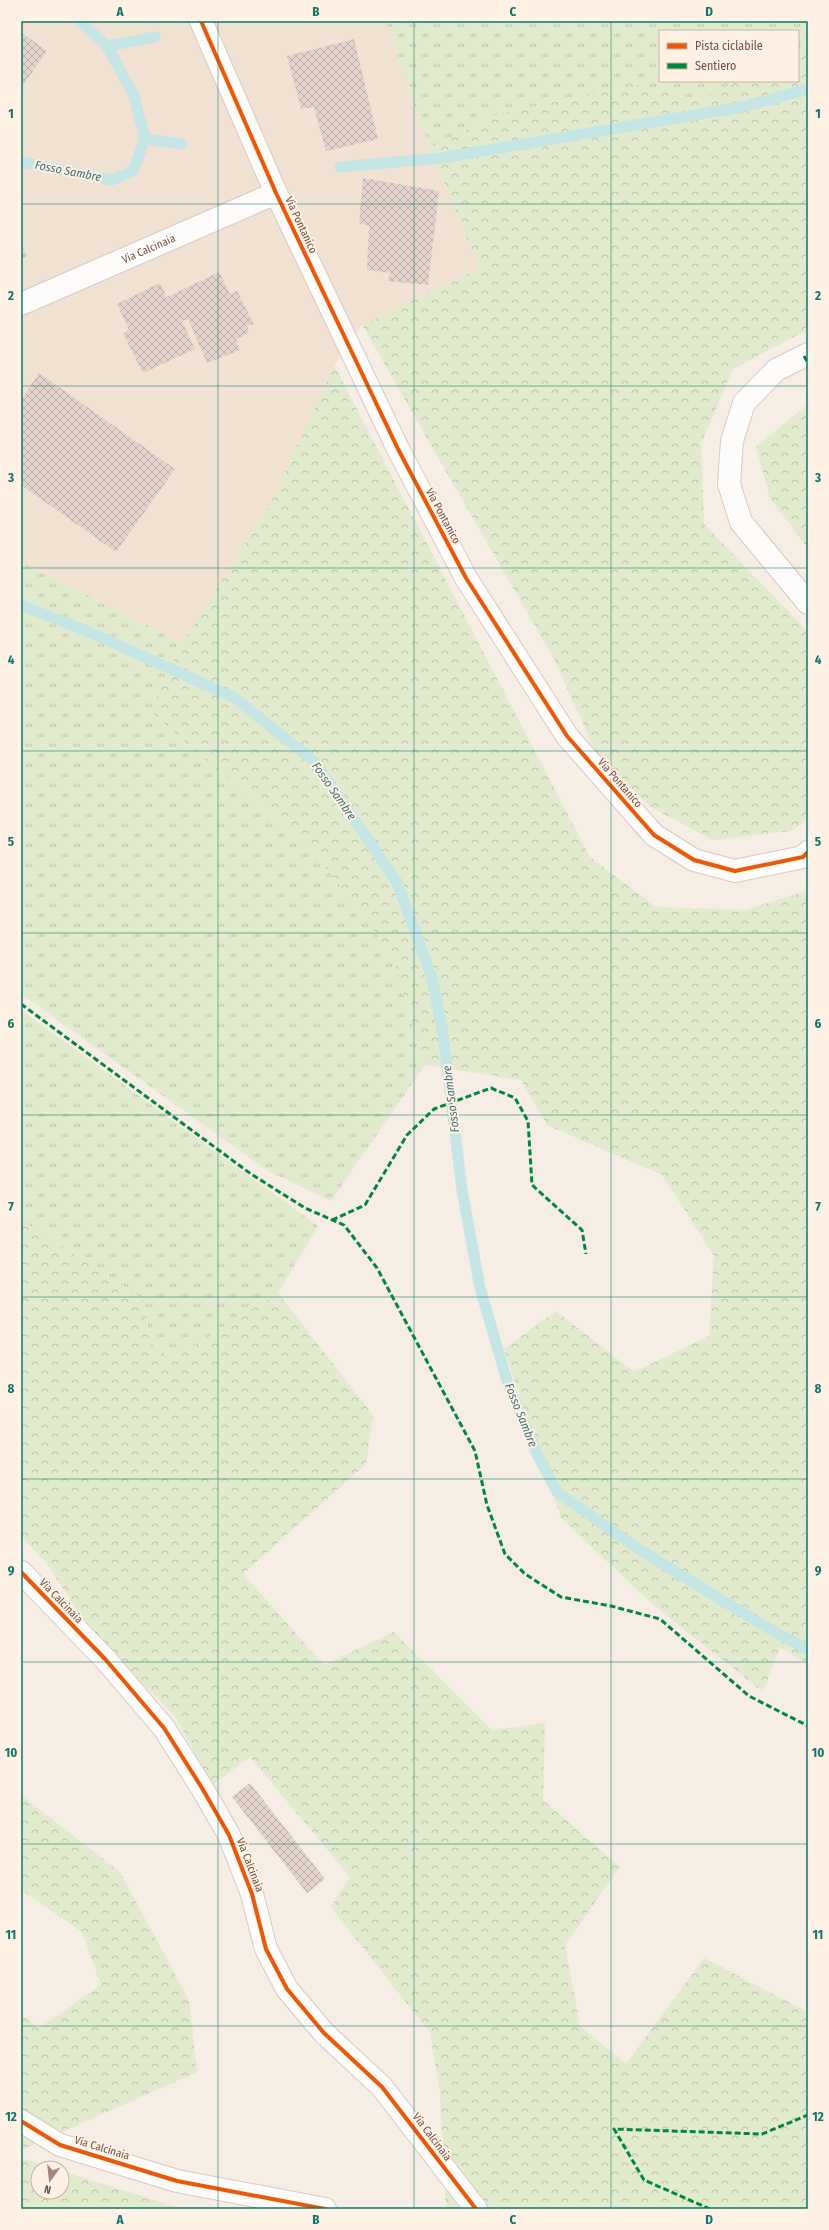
<svg xmlns="http://www.w3.org/2000/svg" width="829" height="2230" viewBox="0 0 829 2230" font-family="'Fira Sans Condensed',sans-serif">
  <style>
    .residential { fill: #f2e2d4 }
    .grass { fill: url(#grass-tufts) }
    .forest { fill: url(#forest-crowns) }
    .lines { fill: none; stroke-linecap: round; stroke-linejoin: round }
    .stream { stroke: #c6e5e5; stroke-width: 11 }
    .building { fill: url(#building-cross-hatch) }
    .minor-casing { stroke: #d7cac3; stroke-width: 24 }
    .minor { stroke: #fefcfb; stroke-width: 22 }
    .quiet { stroke: #00873e; stroke-width: 3; stroke-dasharray: 6 3; stroke-linecap: butt }
    .cycleway-casing { stroke: #fff2e4; stroke-width: 6 }
    .cycleway { stroke: #e8590c; stroke-width: 4 }
    .grid { fill: none; stroke: #0f766e; stroke-width: 1; stroke-opacity: 0.55 }
    .labels { text-anchor: middle; dominant-baseline: central; stroke-width: 4; stroke-linejoin: round; paint-order: stroke }
    .street-label { font-size: 11px; fill: #725246; stroke: #fff2e4 }
    .water-label { font-size: 12px; font-style: italic; fill: #3a7379; stroke: #fff2e4 }
    .neatline { fill: none; stroke: #0f766e; stroke-width: 1.5 }
    .grid-label { font-size: 13px; text-anchor: middle; font-weight: bold; fill: #0f766e }
  </style>
  <defs>
    <pattern id="grass-tufts" width="24" height="20" patternUnits="userSpaceOnUse"><rect width="24" height="20" fill="#e2ebce"/><path d="M3 7l-1-3M5 7V3M7 7l1-3M15 17l-1-3M17 17v-4M19 17l1-3" fill="none" stroke="#bcc1a9"/></pattern>
    <pattern id="forest-crowns" width="20" height="18" patternUnits="userSpaceOnUse"><rect width="20" height="18" fill="#e2ebce"/><path d="M2 6a3 3 0 1 1 6 0M12 15a3 3 0 1 1 6 0" fill="none" stroke="#bcc1a9"/></pattern>
    <pattern id="building-cross-hatch" width="8" height="8" patternUnits="userSpaceOnUse"><rect width="8" height="8" fill="#e2d4cc"/><path d="M0 0l8 8M0 8l8-8" fill="none" stroke="#bcafa7"/></pattern>
  </defs>
  <rect width="100%" height="100%" fill="#f6ede4"/>
  <polygon class="residential" points="21,21 385,21 430,148 479,268 362,325 334,365 270,505 182,643 21,562"/>
  <g class="grass">
    <polygon points="385,21 808,21 808,43 798,48 798,31 660,31 660,81 737,81 700,101 636,85 497,114 430,148"/>
    <polygon points="21,562 182,643 150,711 319,858 393,956 425,1065 331,1201 268,1171 21,994"/>
    <polygon points="21,1010 318,1226 278,1293 173,1359 151,1345 143,1299 21,1220"/>
  </g>
  <g class="forest">
    <polygon points="808,43 808,332 803,332 733,369 701,444 704,524 808,632 808,820 791,831 713,840 652,808 597,755 555,661 362,325 479,268 430,148 497,114 636,85 700,101 737,81 798,81 798,48"/>
    <polygon points="334,365 590,857 656,907 745,910 797,894 808,889 808,1664 780,1648 763,1692 652,1604 561,1518 504,1349 556,1311 634,1372 709,1336 714,1256 662,1175 547,1125 521,1080 425,1065 393,956 319,858 150,711 182,643 270,505"/>
    <polygon points="808,404 808,549 770,498 756,447"/>
    <polygon points="21,1220 143,1299 151,1345 173,1359 278,1293 373,1415 366,1464 243,1574 324,1665 394,1632 492,1730 545,1723 543,1800 620,1867 565,1945 580,2026 626,2064 704,1958 808,2012 808,2209 446,2209 440,2094 430,2033 331,1907 350,1877 250,1757 212,1785 175,1716 92,1633 45,1561 21,1536"/>
    <polygon points="21,1795 120,1872 189,2000 197,2072 21,2150 21,2015 39,2028 101,1985 82,1932 21,1890"/>
    <polygon points="21,2158 53,2168 38,2168 38,2192 62,2192 62,2171 183,2209 21,2209"/>
  </g>
  <g class="lines">
    <g class="stream">
      <polyline points="107,46 155,37"/>
      <polyline points="145,139 182,144"/>
      <polyline points="21,162 112,180 133,171 145,139 134,96 107,46 80,21"/>
      <polyline points="340,167 441,158 742,107 808,89"/>
      <polyline points="21,605 87,631 235,698 315,762 397,882 432,978 443,1033 462,1190 480,1288 507,1381 536,1452 557,1492 640,1550 763,1625 808,1650"/>
    </g>
  </g>
  <g class="building">
    <polygon points="21,32 47,51 21,88"/>
    <polygon points="354,39 378,139 326,151 314,107 301,109 287,56"/>
    <polygon points="363,178 439,191 428,285 387,281 391,273 367,270 369,226 359,223"/>
    <polygon points="21,244 27,256 21,259"/>
    <polygon points="219,272 230,294 237,291 254,324 247,326 249,333 236,339 240,350 207,363 188,319 182,321 195,349 143,373 123,334 129,330 117,304 160,283 167,297"/>
    <polygon points="39,373 175,469 116,552 21,485 21,400"/>
    <polygon points="250,1783 325,1879 307,1893 232,1797"/>
  </g>
  <g class="lines">
    <g class="minor-casing">
      <g id="minor">
        <polyline points="201,21 276,193 398,449 466,578 567,736 654,835 694,860 735,871 803,857 808,852"/>
        <path id="s1" d="M21 304 276 193"/>
        <polyline points="808,354 776,370 744,403 732,441 729,484 741,522 808,603"/>
        <polyline points="21,1572 106,1660 164,1728 202,1788 229,1835 252,1894 266,1949 287,1989 324,2033 382,2087 476,2209"/>
        <polyline points="21,2121 60,2145 177,2181 325,2209"/>
      </g>
    </g>
    <use href="#minor" class="minor"/>
    <g class="quiet">
      <polyline points="804,356 808,363"/>
      <polyline points="21,1004 251,1174 305,1208 344,1225 377,1268 475,1451 487,1505 505,1554 525,1574 561,1597 611,1606 660,1619 749,1696 808,1726"/>
      <polyline points="332,1220 365,1205 407,1135 434,1109 491,1088 515,1098 528,1121 532,1185 582,1230 586,1254"/>
      <polyline points="710,2209 644,2180 614,2129 762,2134 808,2115"/>
    </g>
    <g class="cycleway-casing">
      <g id="cycleway">
        <polyline points="201,21 276,193 398,449 466,578 567,736 654,835 694,860 735,871 803,857 808,852"/>
        <polyline points="21,1572 106,1660 164,1728 202,1788 229,1835 252,1894 266,1949 287,1989 324,2033 382,2087 476,2209"/>
        <polyline points="21,2121 60,2145 177,2181 325,2209"/>
      </g>
    </g>
    <use href="#cycleway" class="cycleway"/>
  </g>
  <path class="grid" d="M218 21V2209M414 21V2209M611 21V2209M21 204H808M21 386H808M21 568H808M21 751H808M21 933H808M21 1115H808M21 1297H808M21 1479H808M21 1662H808M21 1844H808M21 2026H808"/>
  <g class="labels">
    <g class="street-label">
      <text transform="translate(301 225) rotate(65)">Via Pontanico</text>
      <text stroke="none"><textPath href="#s1" startOffset="139">Via Calcinaia</textPath></text>
      <text transform="translate(443 516) rotate(62)">Via Pontanico</text>
      <text transform="translate(620 783) rotate(49)">Via Pontanico</text>
      <text transform="translate(61 1601) rotate(46)">Via Calcinaia</text>
      <text transform="translate(250 1865) rotate(69)">Via Calcinaia</text>
      <text transform="translate(432 2137) rotate(53)">Via Calcinaia</text>
      <text transform="translate(102 2148) rotate(17)">Via Calcinaia</text>
    </g>
    <g class="water-label">
      <text transform="translate(68 171) rotate(11)">Fosso Sambre</text>
      <text transform="translate(334 791) rotate(55)">Fosso Sambre</text>
      <text transform="translate(451 1099) rotate(-97)">Fosso Sambre</text>
      <text transform="translate(521 1415) rotate(68)">Fosso Sambre</text>
    </g>
  </g>
  <rect width="829" height="2230" fill="none" stroke="#fff2e4" stroke-width="44"/>
  <rect x="659" y="30" width="140" height="52" fill="#fff2e4" stroke="#c7b2a5"/>
  <rect x="667" y="43" width="20" height="6" fill="#e8590c" stroke="#c7b2a5"/>
  <text x="695" y="50" font-size="12" fill="#725246">Pista ciclabile</text>
  <rect x="667" y="63" width="20" height="6" fill="#00873e" stroke="#c7b2a5"/>
  <text x="695" y="70" font-size="12" fill="#725246">Sentiero</text>
  <g transform="translate(50 2180) rotate(195)"><circle r="19" fill="#fff2e4" stroke="#c7b2a5"/>
  <path d="M0-3L7 15L0 10L-7 15Z" fill="#a0887d"/>
  <text y="-6" font-size="11" font-weight="bold" text-anchor="middle" fill="#725246">N</text>
  </g>
  <rect x="22" y="22" width="785" height="2186" class="neatline"/>
  <g class="grid-label">
    <text x="120" y="16">A</text>
    <text x="316" y="16">B</text>
    <text x="513" y="16">C</text>
    <text x="709" y="16">D</text>
    <text x="11" y="118">1</text>
    <text x="818" y="118">1</text>
    <text x="11" y="300">2</text>
    <text x="818" y="300">2</text>
    <text x="11" y="482">3</text>
    <text x="818" y="482">3</text>
    <text x="11" y="664">4</text>
    <text x="818" y="664">4</text>
    <text x="11" y="846">5</text>
    <text x="818" y="846">5</text>
    <text x="11" y="1028">6</text>
    <text x="818" y="1028">6</text>
    <text x="11" y="1211">7</text>
    <text x="818" y="1211">7</text>
    <text x="11" y="1393">8</text>
    <text x="818" y="1393">8</text>
    <text x="11" y="1575">9</text>
    <text x="818" y="1575">9</text>
    <text x="11" y="1757">10</text>
    <text x="818" y="1757">10</text>
    <text x="11" y="1939">11</text>
    <text x="818" y="1939">11</text>
    <text x="11" y="2121">12</text>
    <text x="818" y="2121">12</text>
    <text x="120" y="2224">A</text>
    <text x="316" y="2224">B</text>
    <text x="513" y="2224">C</text>
    <text x="709" y="2224">D</text>
  </g>
</svg>
